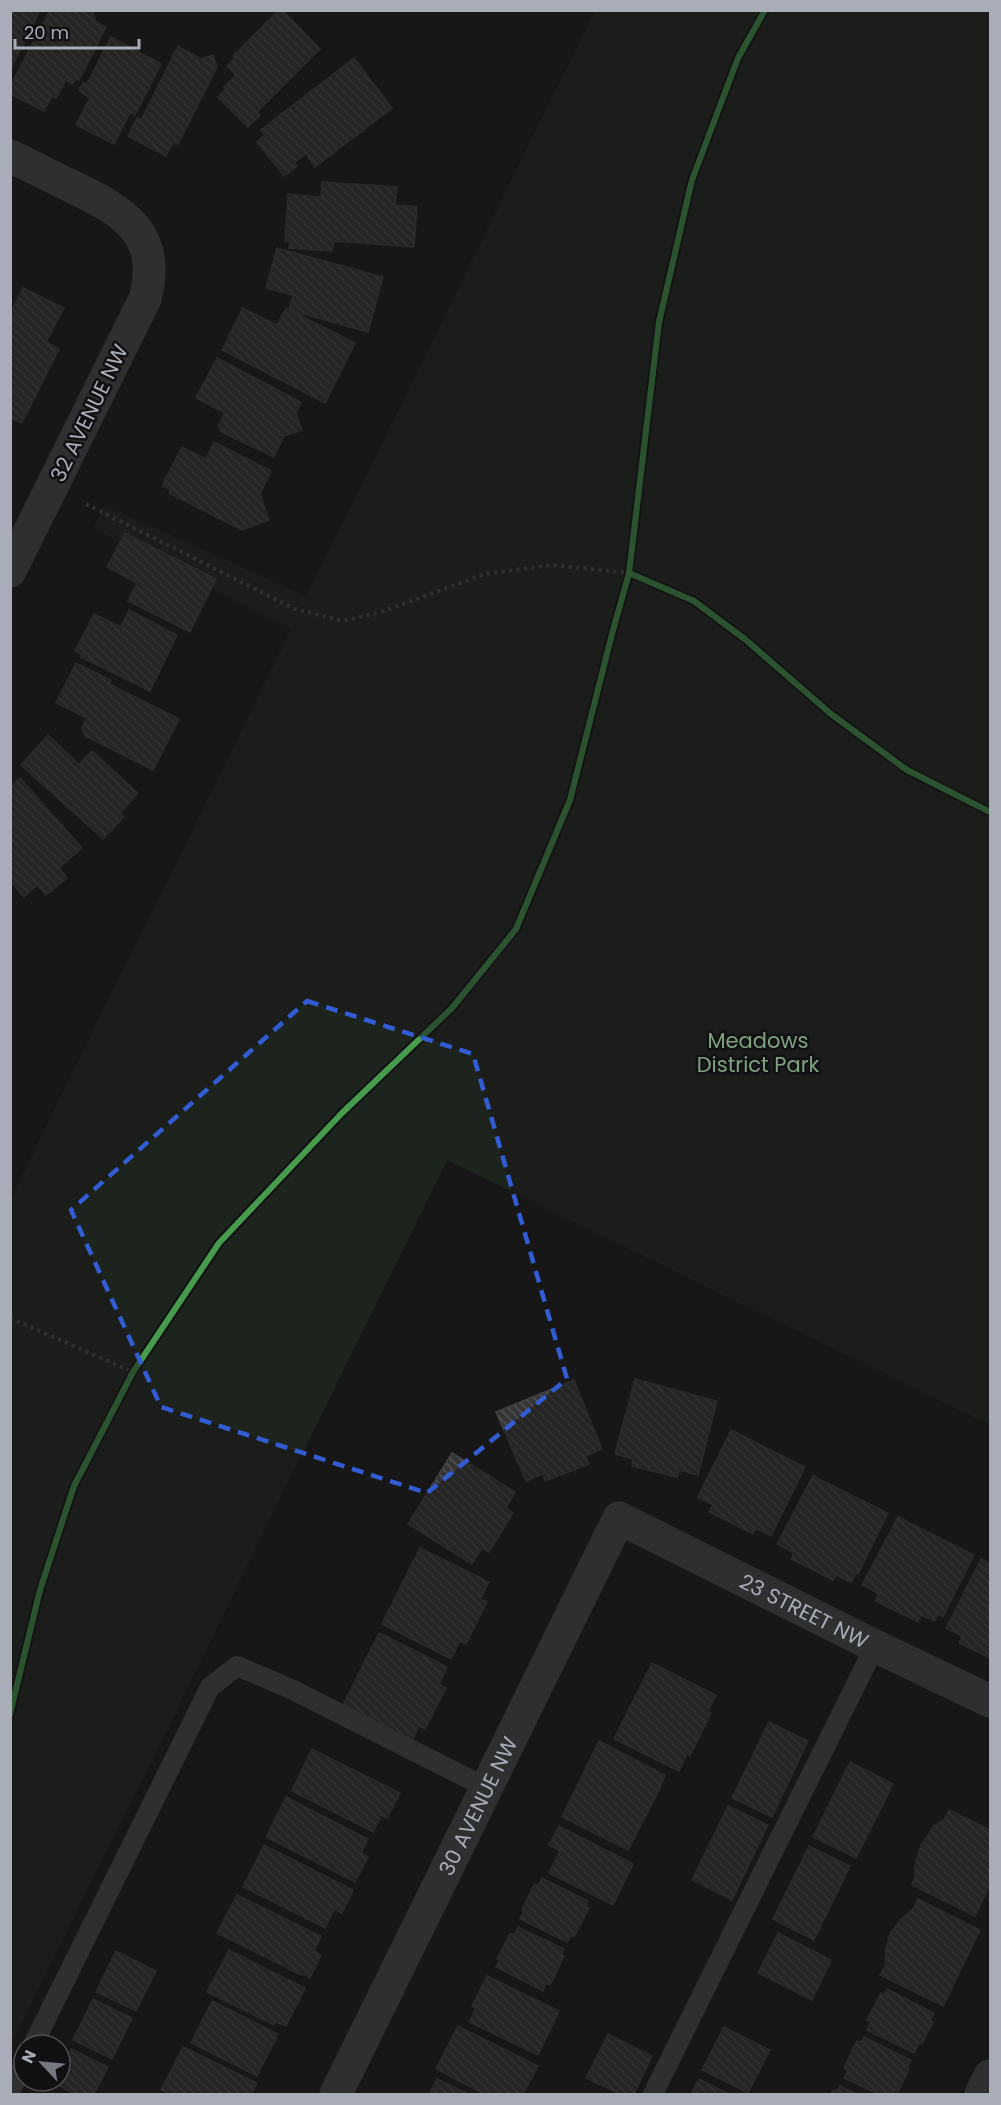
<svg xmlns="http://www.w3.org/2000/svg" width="1001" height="2105" viewBox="0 0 1001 2105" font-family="Poppins,sans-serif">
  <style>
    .green { fill: #1d241e }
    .building { fill: url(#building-back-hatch); stroke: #3f4043; stroke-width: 1.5 }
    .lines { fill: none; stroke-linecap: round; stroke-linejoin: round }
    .path { stroke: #4d4e52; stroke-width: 4; stroke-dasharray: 3 4.5; stroke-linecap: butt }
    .lane { stroke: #4b4c50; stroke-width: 20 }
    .street { stroke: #4b4c50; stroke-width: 33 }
    .cycleway-casing { stroke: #111113; stroke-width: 10 }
    .cycleway { stroke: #469c4c; stroke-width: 6 }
    .marked { fill: none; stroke: #325cd3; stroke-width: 4.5; stroke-dasharray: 12 8; stroke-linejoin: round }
    .labels { text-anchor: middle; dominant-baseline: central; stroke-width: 5; stroke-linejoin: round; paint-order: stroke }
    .street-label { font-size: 21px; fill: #a8adb8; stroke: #111113 }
    .park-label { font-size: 21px; fill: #7fa381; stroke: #111113 }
  </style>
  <defs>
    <pattern id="building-back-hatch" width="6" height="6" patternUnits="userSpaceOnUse" patternTransform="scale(1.5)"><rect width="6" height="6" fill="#353536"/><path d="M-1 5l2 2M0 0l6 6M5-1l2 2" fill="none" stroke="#4f5051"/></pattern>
  </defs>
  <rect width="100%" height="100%" fill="#171717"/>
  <polygon class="green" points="595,11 990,11 990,1425 447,1160 11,2046 11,1198 291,629 94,528 104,505 306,596"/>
  <g class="building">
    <polygon points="10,10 40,10 10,71"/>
    <polygon points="50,10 74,10 78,13 92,10 96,22 106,27 79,80 76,79 72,84 66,80 56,98 52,96 44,111 10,94 10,87"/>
    <polygon points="279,10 282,10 320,49 257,112 260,115 248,127 218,97 226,89 224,87 236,75 227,66 235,58 233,56"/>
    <polygon points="111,37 161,64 135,115 130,113 114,144 76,125 90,98 79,91 83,82 87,84"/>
    <polygon points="178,46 201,59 213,55 217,67 178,144 173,142 166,156 128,136 137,118 141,120"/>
    <polygon points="354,58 392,108 315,167 306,154 294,163 297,166 284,176 257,142 265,135 261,130"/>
    <polygon points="322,182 397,187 395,205 417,207 414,247 334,241 332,251 289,248 290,241 285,241 288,194 321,197"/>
    <polygon points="277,248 383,277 368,332 289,310 293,295 266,288"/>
    <polygon points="23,288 64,308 46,342 59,349 22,423 10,418 10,314"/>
    <polygon points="243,308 277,325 286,308 355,343 325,403 222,350"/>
    <polygon points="217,358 301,402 296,413 302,430 284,436 274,457 220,431 222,428 218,427 225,413 196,398"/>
    <polygon points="214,442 271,471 260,494 269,520 242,530 169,493 171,490 162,486 182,447 206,459"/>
    <polygon points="125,533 216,579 190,632 128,601 137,583 107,567"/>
    <polygon points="129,610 177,635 150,691 81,657 82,655 75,651 94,614 121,627"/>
    <polygon points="76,663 111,680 109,684 179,719 153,770 85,736 82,727 87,718 56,703"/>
    <polygon points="48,735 79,764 92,751 138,793 120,813 124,817 103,839 21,765"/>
    <polygon points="20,778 82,848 59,868 67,878 46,895 37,885 24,897 10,881 10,787"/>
    <polygon points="635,1379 717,1401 698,1475 679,1470 677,1477 632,1466 633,1459 615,1454"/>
    <polygon points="574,1380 602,1449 585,1456 589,1464 545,1481 543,1474 526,1481 496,1412"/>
    <polygon points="731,1430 805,1467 771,1536 755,1528 753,1534 709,1512 713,1505 698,1497"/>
    <polygon points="452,1453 515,1492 506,1508 513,1513 489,1552 482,1548 472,1564 408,1524"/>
    <polygon points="813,1476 888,1513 858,1574 856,1573 851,1582 836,1575 833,1580 791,1559 794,1553 777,1544"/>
    <polygon points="898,1517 974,1555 943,1617 938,1614 935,1621 921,1615 918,1622 875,1601 879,1594 862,1585"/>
    <polygon points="420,1548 489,1582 480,1599 487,1602 466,1644 460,1641 451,1659 382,1624"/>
    <polygon points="981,1559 990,1564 990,1658 959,1643 962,1636 946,1628"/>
    <polygon points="379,1633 447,1667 439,1684 446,1688 425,1729 419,1726 410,1744 341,1709"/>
    <polygon points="652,1663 716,1695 708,1712 711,1713 690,1756 687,1754 679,1771 614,1739"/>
    <polygon points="769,1722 808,1741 772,1817 732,1798"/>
    <polygon points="599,1741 665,1775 659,1790 628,1850 562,1817"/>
    <polygon points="312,1749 400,1793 387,1818 381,1815 373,1832 292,1791"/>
    <polygon points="850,1762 893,1784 856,1858 813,1837"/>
    <polygon points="286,1797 368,1839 361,1853 368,1857 355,1882 266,1837"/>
    <polygon points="728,1806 768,1825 732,1900 692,1880"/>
    <polygon points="949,1810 990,1830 990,1885 975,1916 912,1885 915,1877 915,1866 921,1845 934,1826 944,1820"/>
    <polygon points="559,1826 633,1864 613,1905 549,1873 560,1851 549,1845"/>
    <polygon points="264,1845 353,1890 342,1913 334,1909 325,1928 243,1887"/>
    <polygon points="809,1846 850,1866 814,1940 773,1919"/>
    <polygon points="542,1878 588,1901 586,1906 589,1908 574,1937 571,1935 567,1942 520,1919 524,1911 522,1910 534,1884 538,1886"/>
    <polygon points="237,1895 321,1936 314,1951 321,1955 310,1978 302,1973 301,1975 217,1933"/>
    <polygon points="918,1899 980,1930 943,2006 880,1975 886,1965 886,1948 891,1932 901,1919 913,1909"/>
    <polygon points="518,1927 564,1949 561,1955 564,1956 550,1985 546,1983 543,1991 496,1967 500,1960 497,1959 510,1933 514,1935"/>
    <polygon points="778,1933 831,1960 812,2000 758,1973"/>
    <polygon points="229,1950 305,1988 286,2026 276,2022 274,2025 207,1992"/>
    <polygon points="116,1951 156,1971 136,2011 96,1992"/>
    <polygon points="487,1976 559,2011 538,2055 469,2022 476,2008 472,2006"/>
    <polygon points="887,1989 934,2013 930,2020 933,2022 922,2044 919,2043 914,2053 867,2030 871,2022 867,2020 881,1993 884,1995"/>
    <polygon points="93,1999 132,2018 112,2059 73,2040"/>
    <polygon points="212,2001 278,2034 257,2076 191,2043"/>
    <polygon points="458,2026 538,2066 523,2094 484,2094 436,2069"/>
    <polygon points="724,2027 770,2050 748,2093 702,2070"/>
    <polygon points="608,2034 652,2056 634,2094 620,2094 586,2078"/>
    <polygon points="864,2037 911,2060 907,2068 909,2069 898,2092 895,2090 893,2094 878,2094 844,2078 848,2070 844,2068 857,2041 861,2042"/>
    <polygon points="183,2047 257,2083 251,2094 171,2094 161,2090"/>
    <polygon points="71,2049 108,2067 94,2094 75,2094 53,2083 54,2081 60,2081 60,2069"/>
    <polygon points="437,2079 469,2094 429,2094"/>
    <polygon points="699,2079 729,2094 691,2094"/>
    <polygon points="840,2086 857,2094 831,2094 833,2090 837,2091"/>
  </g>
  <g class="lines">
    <g class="path">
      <polyline points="86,504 295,609 343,621 381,612 485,574 552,565 629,573"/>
      <polyline points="10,1318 133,1372"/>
    </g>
    <g class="lane">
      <polyline points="33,2045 210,1687 237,1666 291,1689 487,1788"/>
      <polyline points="10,2091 24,2064"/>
      <polyline points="653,2094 875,1646"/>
    </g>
    <g class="street">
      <path d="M10 156C31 166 52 177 73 187 125 212 162 234 145 299L10 571"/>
      <path id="s1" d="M336 2094 619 1518 875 1646 990 1701"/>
      <polyline points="981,2094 990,2076"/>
    </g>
    <g class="cycleway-casing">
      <g id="cycleway">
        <polyline points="629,573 694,601 746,640 831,714 907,770 990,812"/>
        <polyline points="10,1714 40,1590 74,1486 133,1372 219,1243 342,1113 452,1008 516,929 570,800 612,634 629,573 659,322 692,180 738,58 765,10"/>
      </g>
    </g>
    <use href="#cycleway" class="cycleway"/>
  </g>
  <path d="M0 0H1001V2105H0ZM307 1001 473 1054 567 1379 427 1493 161 1407 71 1210Z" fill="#171717" fill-opacity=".55" fill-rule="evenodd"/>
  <path class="marked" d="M307 1001 473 1054 567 1379 427 1493 161 1407 71 1210Z"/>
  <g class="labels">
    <g class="street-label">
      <text transform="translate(89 413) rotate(-64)">32 AVENUE NW</text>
      <text stroke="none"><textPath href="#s1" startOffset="849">23 STREET NW</textPath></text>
      <text stroke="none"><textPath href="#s1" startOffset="321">30 AVENUE NW</textPath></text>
    </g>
    <g class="park-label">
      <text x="758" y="1040">Meadows<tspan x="758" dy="24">District Park</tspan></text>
    </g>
  </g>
  <rect width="1001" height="2105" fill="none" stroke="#a8adb8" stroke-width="24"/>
  <g transform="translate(42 2063) rotate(296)"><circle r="28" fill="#111113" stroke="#4d4f55" stroke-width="1.5"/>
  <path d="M0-4.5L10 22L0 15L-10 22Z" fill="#757880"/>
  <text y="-9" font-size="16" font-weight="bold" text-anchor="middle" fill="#a8adb8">N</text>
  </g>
  <path d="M15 39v9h124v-9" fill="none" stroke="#a8adb8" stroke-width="3"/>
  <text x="24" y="39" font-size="18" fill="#a8adb8" stroke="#111113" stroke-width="4.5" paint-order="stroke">20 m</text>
</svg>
